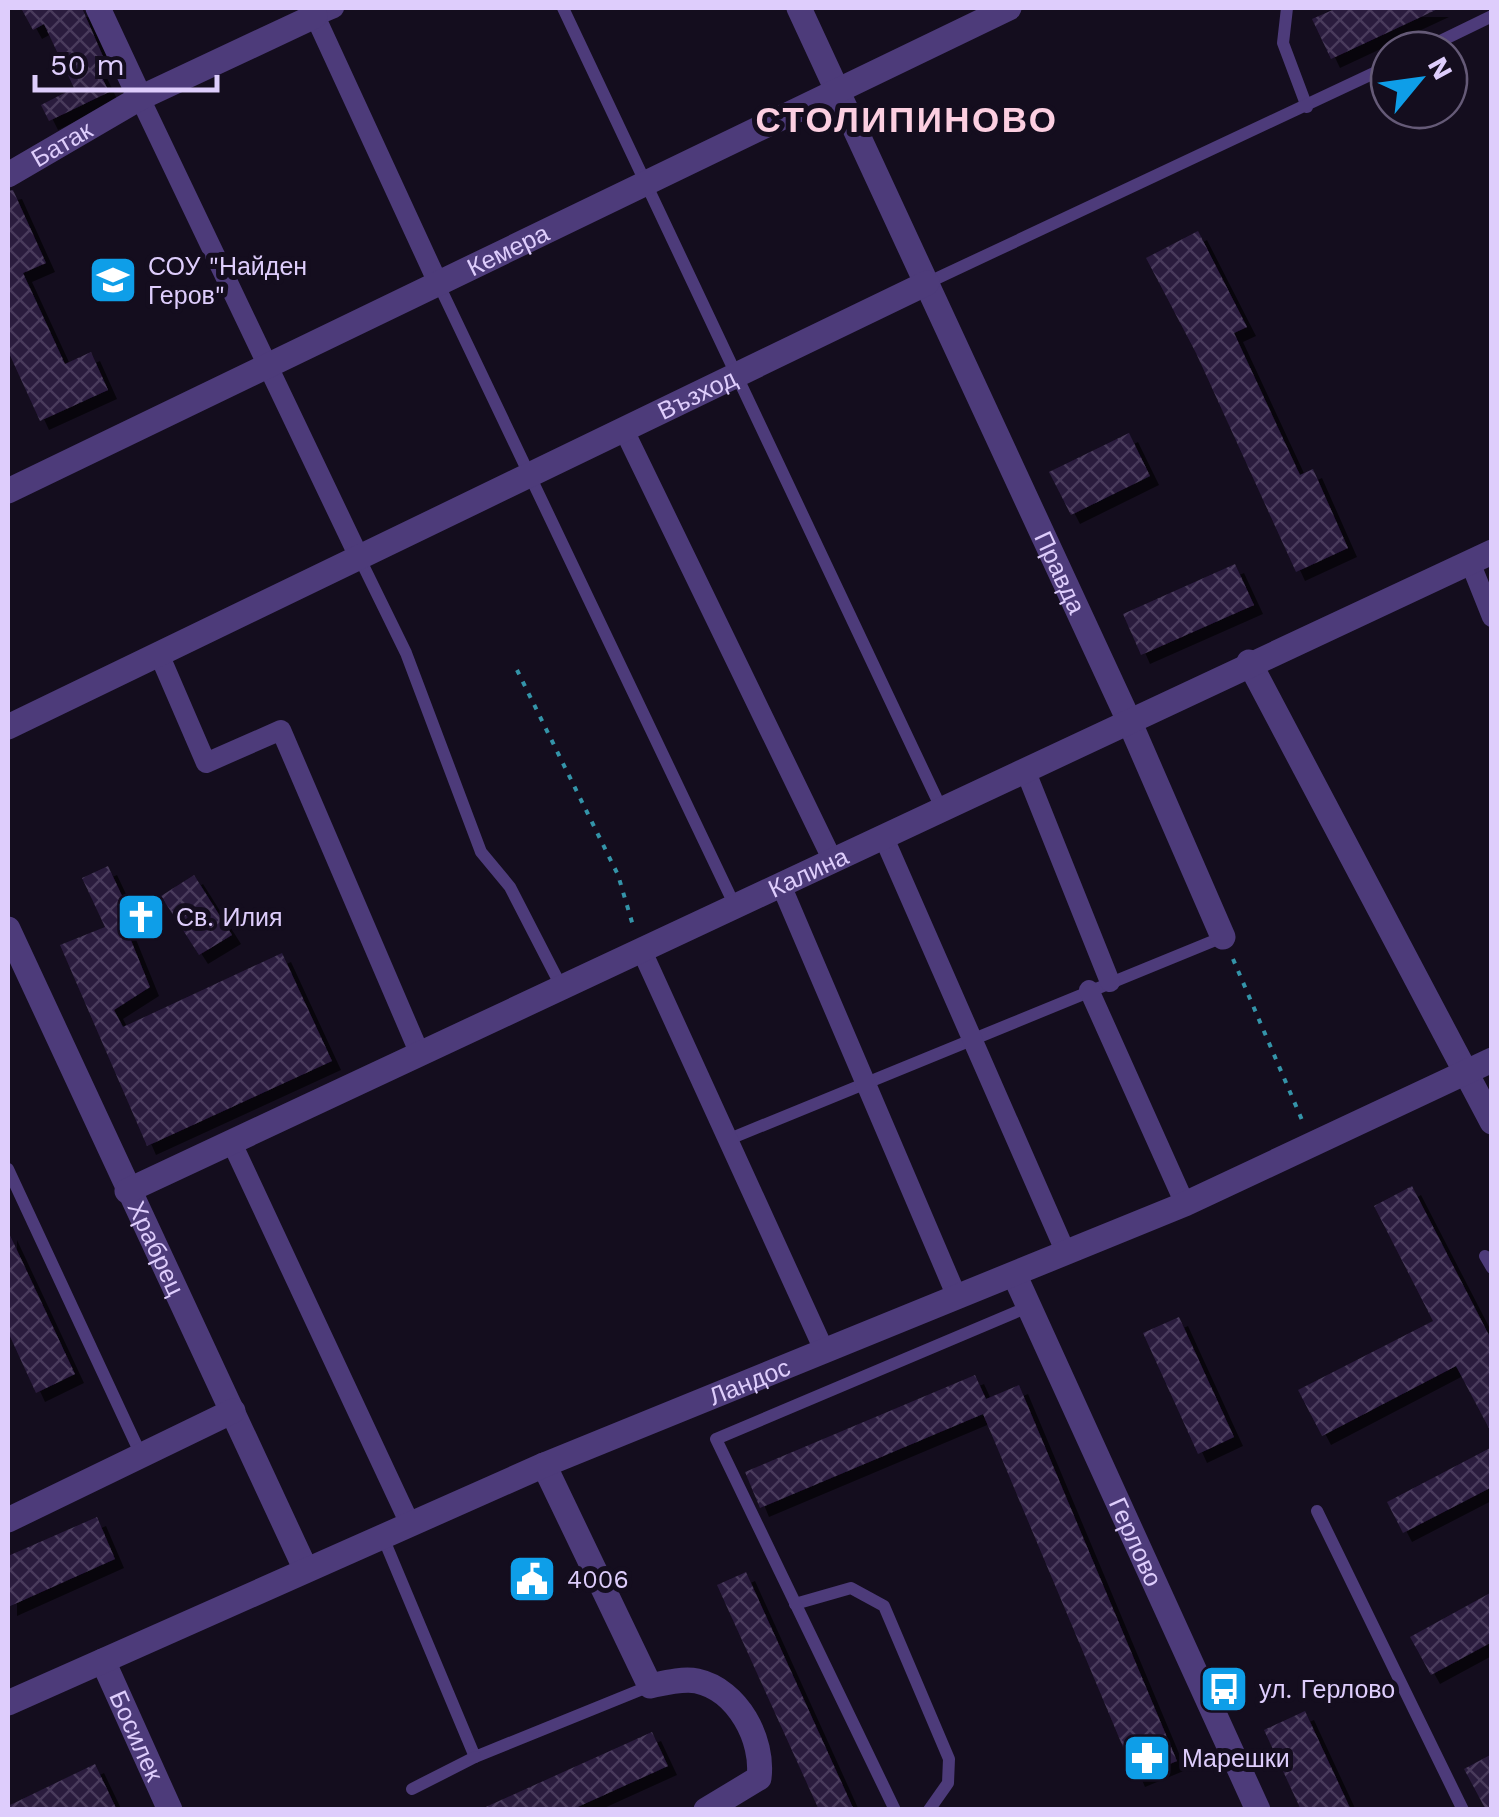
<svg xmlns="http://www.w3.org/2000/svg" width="1499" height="1817" viewBox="0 0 1499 1817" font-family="'Work Sans',sans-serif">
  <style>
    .building { fill: url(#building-cross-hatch); filter: url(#shadow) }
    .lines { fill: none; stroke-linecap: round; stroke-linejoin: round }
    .path { stroke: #3494a9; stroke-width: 4; stroke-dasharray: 5 8; stroke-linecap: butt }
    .service { stroke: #4d3b7a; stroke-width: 12 }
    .pedestrian { stroke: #4d3b7a; stroke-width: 20 }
    .minor { stroke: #4d3b7a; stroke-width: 25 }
    .tertiary { stroke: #4d3b7a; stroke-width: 25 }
    .labels { text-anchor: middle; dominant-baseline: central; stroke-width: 10; stroke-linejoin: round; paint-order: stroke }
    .street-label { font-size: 25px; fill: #decdfc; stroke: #140d1e }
    .poi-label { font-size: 25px; fill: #decdfc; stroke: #140d1e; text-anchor: start }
    .district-label { font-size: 35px; font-weight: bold; letter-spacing: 2.5px; fill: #fccfe1; stroke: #140d1e }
  </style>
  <defs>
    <pattern id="building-cross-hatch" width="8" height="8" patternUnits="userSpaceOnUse" patternTransform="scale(2.5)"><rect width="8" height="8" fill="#2a1b3e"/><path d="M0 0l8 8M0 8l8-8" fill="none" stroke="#483b5b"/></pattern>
    <filter id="shadow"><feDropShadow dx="9" dy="9" stdDeviation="0" flood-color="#0009"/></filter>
  </defs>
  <rect width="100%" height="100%" fill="#140d1e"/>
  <g class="building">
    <polygon points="21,8 82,8 105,61 96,65 109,92 49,121 41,105 74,88 44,24 33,30"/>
    <polygon points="1337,8 1440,8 1331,59 1312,19"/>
    <polygon points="13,190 46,263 23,273 65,364 91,352 108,390 40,421 8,351 8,191"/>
    <polygon points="1198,231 1247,327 1234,333 1300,475 1313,469 1348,548 1296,572 1196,353 1146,258"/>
    <polygon points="1129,433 1150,476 1071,515 1049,472"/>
    <polygon points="1235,564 1254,605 1141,655 1123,614"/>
    <polygon points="108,866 125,902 117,906 150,987 114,1010 123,1027 282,953 332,1061 147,1146 60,945 105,927 82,878"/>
    <polygon points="194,875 232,935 199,955 161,896"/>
    <polygon points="1412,1186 1492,1341 1492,1434 1456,1366 1322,1436 1298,1390 1433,1321 1374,1206"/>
    <polygon points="8,1231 75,1374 36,1393 8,1332"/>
    <polygon points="1179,1317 1234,1437 1198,1454 1143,1333"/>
    <polygon points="975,1375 986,1399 1019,1385 1177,1761 1136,1778 983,1414 760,1508 745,1472"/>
    <polygon points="1492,1447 1492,1487 1403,1533 1387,1502"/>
    <polygon points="97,1517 115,1559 8,1607 8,1556"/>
    <polygon points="746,1572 854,1810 819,1810 717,1585"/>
    <polygon points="1492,1592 1492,1642 1431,1675 1410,1637"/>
    <polygon points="1305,1711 1351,1810 1301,1810 1264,1730"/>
    <polygon points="652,1732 668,1766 571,1810 479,1810"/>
    <polygon points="1492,1754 1492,1810 1486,1810 1464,1769"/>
    <polygon points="95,1764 117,1810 8,1810 8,1806"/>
  </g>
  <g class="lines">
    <g class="path">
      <polyline points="517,670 618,875 634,929"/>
      <polyline points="1233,959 1302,1120"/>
    </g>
    <g class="service">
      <polyline points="563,8 942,810"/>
      <polyline points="1287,8 1283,43 1307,107"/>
      <polyline points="1422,50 1492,16"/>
      <polyline points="438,283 735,906"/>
      <polyline points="927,283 1389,66"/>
      <polyline points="359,557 406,653 481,852 510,887 561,986"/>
      <polyline points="727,1140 1223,937"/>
      <polyline points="8,1169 142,1457"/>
      <polyline points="1485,1256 1492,1268"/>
      <polyline points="1317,1511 1463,1810"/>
      <polyline points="382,1535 475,1757 650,1686"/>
      <polyline points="795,1604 851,1588 884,1606 949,1759 948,1783 929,1810"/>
      <polyline points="412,1789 475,1757"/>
      <polyline points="895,1810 716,1439 1028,1307"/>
    </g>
    <g class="pedestrian">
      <polyline points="334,8 315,16 438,283"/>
      <polyline points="140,98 359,557"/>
      <polyline points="624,430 833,861"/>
      <polyline points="1470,562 1492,617"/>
      <polyline points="159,654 206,763 281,730 419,1052"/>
      <polyline points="1026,772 1110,982"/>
      <polyline points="884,838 1066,1253"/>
      <polyline points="781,885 957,1297"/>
      <polyline points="641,949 824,1350"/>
      <polyline points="1089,990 1185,1204"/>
      <polyline points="231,1141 410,1524"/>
    </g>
    <g class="minor">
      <polyline points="98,8 140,98"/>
      <path id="s1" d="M799 8 1130 723 1223 937"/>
      <path id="s2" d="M8 175 140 98 315 16"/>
      <path id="s3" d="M8 491 1009 8"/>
      <polyline points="1249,662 1492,1122"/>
      <path id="s4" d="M8 727 927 283"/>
      <path id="s5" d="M8 929 305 1568"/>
      <path id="s6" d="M127 1191 1492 552"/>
      <path id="s7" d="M1015 1276 1258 1810"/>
      <path d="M544 1465 650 1686C664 1683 683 1678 697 1681 738 1690 764 1740 759 1778L706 1810"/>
      <polyline points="8,1520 233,1411"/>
      <path id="s8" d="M103 1661 170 1810"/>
    </g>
    <path class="tertiary" id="s9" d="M8 1703 544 1465 1185 1204 1492 1060"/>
  </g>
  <defs>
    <g id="school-square" transform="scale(2.5)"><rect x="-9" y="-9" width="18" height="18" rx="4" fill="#0e9ee8" stroke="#140d1e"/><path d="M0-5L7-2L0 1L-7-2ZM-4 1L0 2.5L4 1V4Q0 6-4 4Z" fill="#fff"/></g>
    <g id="church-square" transform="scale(2.5)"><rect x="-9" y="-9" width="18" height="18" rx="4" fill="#0e9ee8" stroke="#140d1e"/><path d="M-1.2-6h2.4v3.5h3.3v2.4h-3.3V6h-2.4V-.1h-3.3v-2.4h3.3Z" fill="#fff"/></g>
    <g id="civic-square" transform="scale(2.5)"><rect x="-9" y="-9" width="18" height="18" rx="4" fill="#0e9ee8" stroke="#140d1e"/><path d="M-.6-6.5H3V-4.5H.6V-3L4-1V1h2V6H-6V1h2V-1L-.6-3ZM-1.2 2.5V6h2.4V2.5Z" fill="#fff"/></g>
    <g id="bus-square" transform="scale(2.5)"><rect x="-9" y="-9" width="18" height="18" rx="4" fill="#0e9ee8" stroke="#140d1e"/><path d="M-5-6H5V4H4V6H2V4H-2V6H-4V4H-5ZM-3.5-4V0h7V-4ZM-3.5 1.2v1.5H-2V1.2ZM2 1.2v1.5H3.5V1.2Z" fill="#fff"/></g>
    <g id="pharmacy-square" transform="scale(2.5)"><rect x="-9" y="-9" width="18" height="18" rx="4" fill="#0e9ee8" stroke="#140d1e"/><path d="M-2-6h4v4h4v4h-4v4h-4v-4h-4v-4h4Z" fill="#fff"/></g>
  </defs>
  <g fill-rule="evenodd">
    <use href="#school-square" x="113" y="280"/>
    <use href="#church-square" x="141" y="917"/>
    <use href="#civic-square" x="532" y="1579"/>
    <use href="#bus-square" x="1224" y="1689"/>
    <use href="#pharmacy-square" x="1147" y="1758"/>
  </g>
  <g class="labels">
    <g class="street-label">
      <text stroke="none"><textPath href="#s2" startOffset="62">Батак</textPath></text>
      <text stroke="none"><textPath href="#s3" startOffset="555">Кемера</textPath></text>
      <text stroke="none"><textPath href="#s4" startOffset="765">Възход</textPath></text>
      <text stroke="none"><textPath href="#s1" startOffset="622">Правда</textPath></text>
      <text stroke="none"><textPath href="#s6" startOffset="752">Калина</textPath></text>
      <text stroke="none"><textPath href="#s5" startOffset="352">Храбрец</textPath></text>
      <text stroke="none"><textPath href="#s9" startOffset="808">Ландос</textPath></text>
      <text stroke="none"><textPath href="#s7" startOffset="292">Герлово</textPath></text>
      <text stroke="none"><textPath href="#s8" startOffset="82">Босилек</textPath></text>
    </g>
    <g class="poi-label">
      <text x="148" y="266">СОУ "Найден<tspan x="148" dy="29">Геров"</tspan></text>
      <text x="176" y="917">Св. Илия</text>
      <text x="567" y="1579">4006</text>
      <text x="1259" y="1689">ул. Герлово</text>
      <text x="1182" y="1758">Марешки</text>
    </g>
    <g class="district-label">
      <text x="907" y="120">СТОЛИПИНОВО</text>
    </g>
  </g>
  <rect width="1499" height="1817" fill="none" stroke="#decdfc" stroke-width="20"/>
  <g transform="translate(1419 80) rotate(61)"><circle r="48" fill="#140d1e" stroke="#655a77" stroke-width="2.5"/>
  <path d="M0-8L18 38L0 25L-18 38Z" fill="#0e9ee8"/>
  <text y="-15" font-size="28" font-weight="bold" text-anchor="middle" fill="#decdfc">N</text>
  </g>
  <path d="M35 75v15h182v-15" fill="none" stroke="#decdfc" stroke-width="5"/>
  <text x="50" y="75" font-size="30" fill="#decdfc" stroke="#140d1e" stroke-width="8" paint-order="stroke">50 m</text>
</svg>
